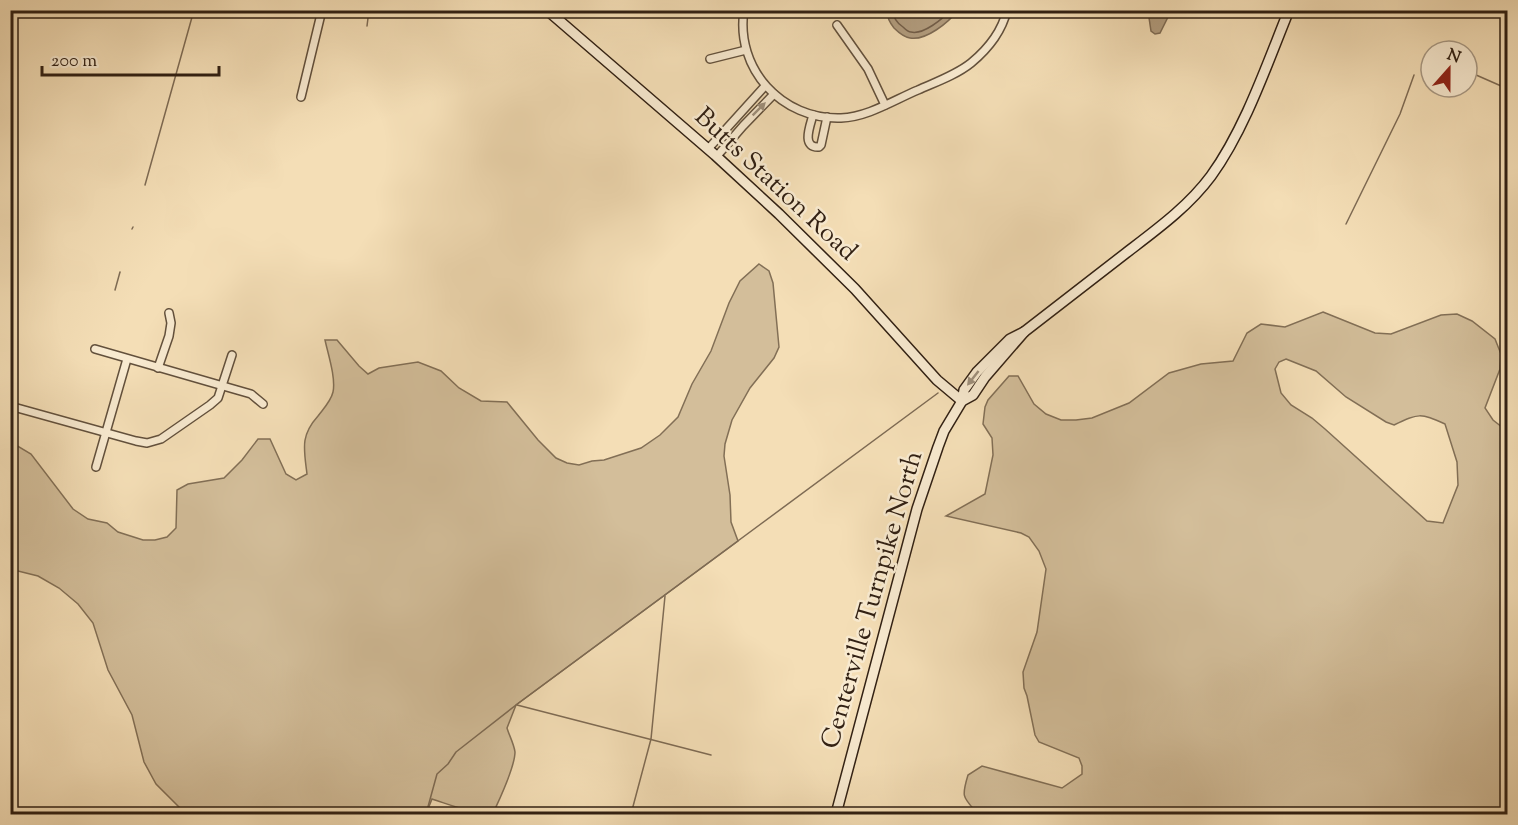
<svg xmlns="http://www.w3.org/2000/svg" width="1518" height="825" viewBox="0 0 1518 825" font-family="'Sorts Mill Goudy',serif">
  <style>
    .green { fill: #d3be9a; stroke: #826f56; stroke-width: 1.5; fill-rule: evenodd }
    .water { fill: #b29d7f; stroke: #7e6b54; stroke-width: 1.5 }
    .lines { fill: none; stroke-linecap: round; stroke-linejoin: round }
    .shore { stroke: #725e49; stroke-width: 1.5 }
    .stream { stroke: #7e6b54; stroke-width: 1.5 }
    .minor-casing { stroke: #62503c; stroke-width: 10 }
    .secondary-casing { stroke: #312013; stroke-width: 12 }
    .minor { stroke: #f8ead0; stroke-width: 7 }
    .secondary { stroke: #f8ead0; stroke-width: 9 }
    .oneway { fill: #9e8f7b }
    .labels { text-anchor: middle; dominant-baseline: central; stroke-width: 5; stroke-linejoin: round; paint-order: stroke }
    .street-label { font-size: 26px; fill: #312013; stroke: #f8ead0 }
  </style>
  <rect width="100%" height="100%" fill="#f4deb6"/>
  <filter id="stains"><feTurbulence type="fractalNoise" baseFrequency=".00333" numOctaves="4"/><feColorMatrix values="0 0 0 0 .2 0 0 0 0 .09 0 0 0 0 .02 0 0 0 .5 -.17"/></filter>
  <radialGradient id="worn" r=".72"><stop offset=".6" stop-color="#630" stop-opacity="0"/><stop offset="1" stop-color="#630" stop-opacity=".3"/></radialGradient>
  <g class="green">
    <path d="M759 264 769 271 773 283 779 347 774 358 750 388 732 420 725 444 724 456 730 495 731 522 738 541 516 705 507 728C509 735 514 744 515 752 515 766 501 796 495 809 472 815 454 806 432 799L426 814H186L156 784 144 762 132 715 108 670 93 623 78 604 59 588 38 576 14 570 11 571V442L31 454 73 509 88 519 107 523 118 532 143 540H155L167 537 176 528 177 490 188 484 224 478 242 460 258 439H270L286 474 296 480 307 474C304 449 300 436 318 416 324 408 331 401 333 392 336 378 328 354 325 340H337L359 366 368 374 379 368 418 362 441 371 459 388 481 401 507 402 538 440 556 458 567 463 579 465 592 461 604 460 641 448 660 435 678 417 692 384 711 351 729 303 740 281Z"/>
    <path d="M1323 312 1375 333 1391 334 1441 315 1457 314 1472 321 1495 339 1501 354 1500 369 1485 408 1493 420 1507 431V814H978C963 797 961 798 968 775L982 766 1062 788 1082 774V766L1079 758 1039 742 1035 735 1027 696 1024 688 1023 672 1037 632 1046 569 1039 551 1029 537 1021 533 946 516 985 494 993 455 992 438 983 424 985 407 988 400 1009 376H1018L1034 404 1046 414 1061 420H1076L1092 418 1129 403 1169 373 1201 364 1233 361 1247 333 1261 324 1285 327ZM1286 359 1316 371 1346 397 1386 422 1394 425C1419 413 1420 413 1445 424L1457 462 1458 485 1443 523 1427 521 1325 429 1312 418 1291 405 1281 393 1275 369 1279 362Z"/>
  </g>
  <g class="water">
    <path d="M887 11 888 10 957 11C949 22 926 41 910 38 904 37 898 32 894 28 890 23 887 18 887 11Z"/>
    <polygon points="1148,11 1171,11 1160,33 1155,34 1151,31"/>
  </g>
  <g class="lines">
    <path class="shore" d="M893 10C893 18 897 23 903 27 905 29 908 32 911 32 923 35 943 19 950 10"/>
    <g class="stream">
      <polyline points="367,26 369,10"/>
      <polyline points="1467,71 1508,89"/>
      <polyline points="145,185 194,10"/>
      <polyline points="1346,224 1400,114 1414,75"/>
      <polyline points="132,229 133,227"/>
      <polyline points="115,290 120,272"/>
      <polyline points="517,705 711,755"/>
      <polyline points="426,814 437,774 448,764 456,752 516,705 938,393"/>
      <polyline points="631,814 651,739 665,596"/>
    </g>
    <g class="minor-casing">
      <g id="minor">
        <path d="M744 10C735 69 782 120 841 118 868 117 894 100 918 90 936 82 956 75 971 63 988 49 1002 31 1007 10"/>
        <polyline points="837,25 868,69 885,105"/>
        <polyline points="710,59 746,50"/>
        <polyline points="301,97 322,10"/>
        <path d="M813 115C810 126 801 148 819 147L821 145 827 117"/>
        <polyline points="708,149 765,86"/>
        <polyline points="717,156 743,126 774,94"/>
        <polyline points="95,349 237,390 251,394 263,404"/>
        <polyline points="158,368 169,336 171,323 169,313"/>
        <polyline points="10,406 136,441 147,443 161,439 210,405 218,398 232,355"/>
        <polyline points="96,467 127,359"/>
      </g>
    </g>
    <g class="secondary-casing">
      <g id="secondary">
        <polyline points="547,10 715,155 779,214 855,289 937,380 962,401"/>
        <path d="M962 401 964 390 977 372 1010 339 1024 332C1058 306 1092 279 1126 253 1156 230 1188 207 1211 176 1245 129 1267 64 1289 10"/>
        <polyline points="836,814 917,509 938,447 944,431 962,401 973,395 985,377 1024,332"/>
      </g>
    </g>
    <use href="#minor" class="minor"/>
    <use href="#secondary" class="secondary"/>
  </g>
  <defs><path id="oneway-solid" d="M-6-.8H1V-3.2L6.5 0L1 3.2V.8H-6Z" transform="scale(1.5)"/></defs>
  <g class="oneway">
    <use href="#oneway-solid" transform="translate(759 109) rotate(-45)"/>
    <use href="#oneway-solid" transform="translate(973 378) rotate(128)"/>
  </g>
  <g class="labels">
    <g class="street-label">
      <text transform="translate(775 185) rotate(43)">Butts Station Road</text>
      <text transform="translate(873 600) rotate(-74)">Centerville Turnpike North</text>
    </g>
  </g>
  <rect width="1518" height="825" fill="none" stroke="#f4deb6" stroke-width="36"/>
  <rect x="12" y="12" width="1494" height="801" fill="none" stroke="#312013" stroke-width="3"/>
  <rect x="18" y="18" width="1482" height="789" fill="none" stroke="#312013" stroke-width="1.5"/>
  <g transform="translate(1449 69) rotate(21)"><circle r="28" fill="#f8ead0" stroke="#a89984" stroke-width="1.5"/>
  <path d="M0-4.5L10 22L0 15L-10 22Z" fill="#8f2418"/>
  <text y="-9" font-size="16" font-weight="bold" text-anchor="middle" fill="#312013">N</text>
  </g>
  <path d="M42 66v9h177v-9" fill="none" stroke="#312013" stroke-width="3"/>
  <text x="51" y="66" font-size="18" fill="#312013" stroke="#f8ead0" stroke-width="4.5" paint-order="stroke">200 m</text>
  <rect width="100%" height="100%" filter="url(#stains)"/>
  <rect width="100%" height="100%" fill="url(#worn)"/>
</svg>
